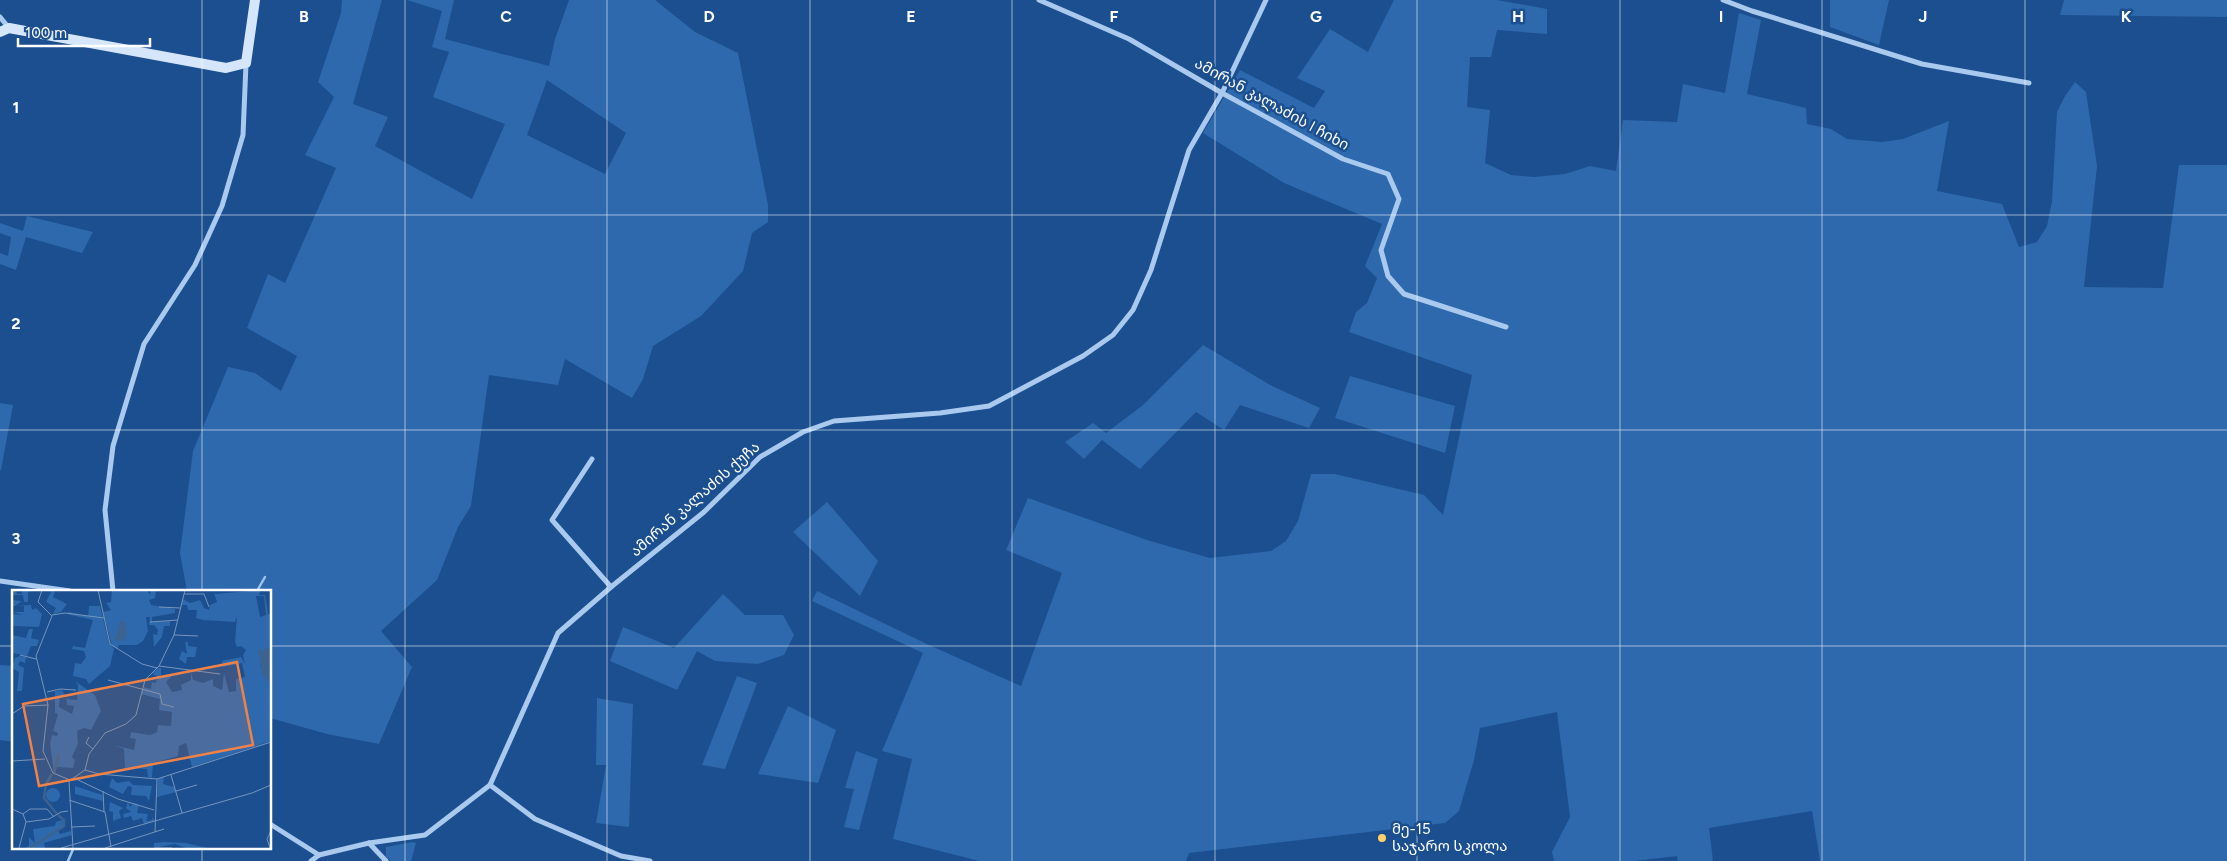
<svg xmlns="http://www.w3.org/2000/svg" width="2227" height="861" viewBox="0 0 2227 861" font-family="Figtree,'Noto Sans Georgian',sans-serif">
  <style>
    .green { fill: #2e69ad; fill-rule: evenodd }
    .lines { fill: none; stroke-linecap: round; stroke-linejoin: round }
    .stream { stroke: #9cc4f0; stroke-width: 2.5 }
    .street { stroke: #a9c9ee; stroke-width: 5 }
    .secondary { stroke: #d6e6fa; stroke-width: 10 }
    .grid { fill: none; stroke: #fff; stroke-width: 1; stroke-opacity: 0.55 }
    .poi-dot { fill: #ffd166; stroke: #1b4f8f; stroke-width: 2 }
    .labels { text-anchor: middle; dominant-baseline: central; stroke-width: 5; stroke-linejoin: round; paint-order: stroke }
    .street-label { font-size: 15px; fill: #fff; stroke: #1b4f8f }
    .poi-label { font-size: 15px; fill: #fff; stroke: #1b4f8f; text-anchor: start }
    .inset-river { fill: none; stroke: #3c6290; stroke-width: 2.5 }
    .inset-road { fill: none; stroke: #7695bc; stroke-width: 1 }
    .view { fill: #ee8249; fill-opacity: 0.15; stroke: #ee8249; stroke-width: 2.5 }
    .inset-edge { fill: none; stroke: #fff; stroke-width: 2.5 }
    .grid-label { font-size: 16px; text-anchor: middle; font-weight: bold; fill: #fff; stroke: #1b4f8f; stroke-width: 5; stroke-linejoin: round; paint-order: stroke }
  </style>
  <rect width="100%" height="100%" fill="#1b4f8f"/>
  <g class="green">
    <path d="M342 0H382L353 104 388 117 375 146 472 199 505 124 433 97 449 52 432 47 442 11 407 0H454L445 39 549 66 555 39 569 0H655L695 32 738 53 768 205V222L752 233 743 271 701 316 653 346 643 379 632 398 565 359 558 385 489 375 471 506 458 527 437 580 381 631 412 667 379 744 327 734 270 718V591H187L180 553 193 451 228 367 255 373 281 391 297 356 247 328 268 274 285 283 336 168 305 155 334 97 318 82 341 13ZM547 80 626 133 605 174 527 135Z"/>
    <polygon points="1394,0 1497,0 1547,9 1547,34 1497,30 1491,57 1470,57 1467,107 1490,110 1485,163 1511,175 1534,177 1565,174 1590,166 1616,171 1623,120 1677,122 1683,84 1725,93 1739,13 1761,20 1747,94 1806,108 1807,124 1831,129 1847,139 1882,142 1903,139 1949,121 1937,191 2002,204 2019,247 2037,242 2047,226 2052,201 2057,112 2065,96 2075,82 2086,92 2097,166 2084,287 2163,288 2179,165 2227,165 2227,861 1820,861 1812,811 1709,828 1713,861 1678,861 1677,856 1634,861 1554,861 1552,852 1570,817 1557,712 1480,728 1474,760 1459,811 1445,823 1189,853 1186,861 979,861 893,839 912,759 882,751 923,653 812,601 817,591 929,645 1021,686 1062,573 1006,550 1028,498 1150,541 1210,558 1271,551 1286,541 1298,521 1311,474 1335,474 1424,495 1443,515 1472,375 1349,332 1356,312 1367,303 1377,278 1365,266 1382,224 1284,183 1203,133 1240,70 1314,108 1325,91 1297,78 1330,29 1368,52"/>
    <polygon points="1830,0 1889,0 1879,45 1830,27"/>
    <polygon points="2064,0 2227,0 2227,17 2060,15"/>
    <polygon points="27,216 93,232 82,253 26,237 16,270 0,264 0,253 8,256 11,237 0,233 0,223 23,231"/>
    <polygon points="1203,345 1272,386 1320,408 1309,428 1240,405 1224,430 1196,412 1140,469 1102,440 1084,459 1065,442 1093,423 1106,433 1143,405"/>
    <polygon points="1350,376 1455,406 1445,453 1335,418"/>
    <polygon points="0,403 13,405 1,470 0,470"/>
    <polygon points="827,502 878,561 860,596 793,532"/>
    <polygon points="723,594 745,615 783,615 794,635 784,655 758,664 715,661 697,651 677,690 610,661 623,627 674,648"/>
    <polygon points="0,665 14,666 14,742 0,740"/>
    <polygon points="737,676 757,683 725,769 702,765"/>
    <polygon points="597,698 633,704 629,827 596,823 606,765 596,765"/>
    <polygon points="788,706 836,730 818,783 758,774"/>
    <polygon points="856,751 878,759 859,830 844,827 854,789 845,788"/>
    <polygon points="412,842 416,843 411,861 391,861 386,857 386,847"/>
  </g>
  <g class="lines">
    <g class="stream">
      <polyline points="257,591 265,577"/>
      <polyline points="68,861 74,847"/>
    </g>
    <g class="street">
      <polyline points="1039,0 1129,39 1222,93 1343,159 1388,174 1399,199 1381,250 1388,276 1404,294 1506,327"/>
      <polyline points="1723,0 1752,11 1922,64 2029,83"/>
      <polyline points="0,17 9,28"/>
      <polyline points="592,459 552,520 611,587"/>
      <polyline points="0,581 70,591"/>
      <polyline points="113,591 105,510 113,446 144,344 195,265 222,206 243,135 246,64"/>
      <polyline points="490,785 535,819 621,856 650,861"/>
      <polyline points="270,824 319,855"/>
      <polyline points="369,843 386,861"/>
      <polyline points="311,861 319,855 369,843 425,835 490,785 558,633 611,587 704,512 760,457 803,432 834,421 940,413 989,406 1083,356 1113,335 1133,310 1151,270 1189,150 1222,93 1266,0"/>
    </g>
    <polyline class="secondary" points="0,32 9,28 226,68 246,63 255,0"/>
  </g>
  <path class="grid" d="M202 0V591M405 0V861M607 0V861M810 0V861M1012 0V861M1215 0V861M1417 0V861M1620 0V861M1822 0V861M2025 0V861M0 215H2227M0 430H2227M0 646H14M270 646H2227M202 847V861"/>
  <circle class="poi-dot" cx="1382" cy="838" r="5"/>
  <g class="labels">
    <g class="street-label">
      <text transform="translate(1272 104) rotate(29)">ამირან კალაძის I ჩიხი</text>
      <text transform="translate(695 499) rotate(-41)">ამირან კალაძის ქუჩა</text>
    </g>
    <g class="poi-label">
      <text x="1392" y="829">მე-15<tspan x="1392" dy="17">საჯარო სკოლა</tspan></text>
    </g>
  </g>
  <g transform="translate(12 590)">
    <rect width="259" height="259" fill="#1b4f8f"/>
    <path d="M0 0H4L5 4H10V0H5H21L16 2V12H12L11 5H1L0 10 10 11 3 16 19 15 20 20 24 18 30 24 27 37 0 36V24L11 25 0 22H12V16H0ZM40 0 43 2 41 7 55 14 49 22 41 24 44 18 34 12ZM100 0H135L138 5 139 0H144L143 8 137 10 139 15 163 19V23L140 27V32L158 31V36H152L150 47 142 57 141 44 145 45 146 40 142 35H137L138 27H134L136 41 131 51 125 55H107L105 59 100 56 91 22 99 20 94 13 99 12ZM201 0 203 4 249 0 247 5H253L256 24H259V71L248 75 259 94V151L180 177 174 153 167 156 166 166 141 173 140 188 136 187 135 179 113 178 112 159 101 155 122 160 124 149 118 148 119 142 138 145 145 142 146 135 159 136 160 122 147 120 148 109 129 104 132 97 139 99 140 92 144 93 145 86 140 84 146 78H149V86H160L154 92 160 102 170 100 169 95 179 90V82L181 90 191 93 201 89V96L210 100 212 83 217 102 224 101V89L233 87 230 73 210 77V71L229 67 233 74 231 65 234 60 229 56 225 57 223 52 225 26 223 32 191 30 184 28 185 20H176L175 15H170L171 9 178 13 188 10 192 18 197 20 198 15 205 12ZM244 6H252L254 25 248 27ZM77 16H88L97 53 102 59 98 76 77 94 74 89 61 86 63 73 69 74 74 67 72 61 60 59 61 56 73 58 81 30 55 24 57 22 76 26ZM17 39H21L19 48 27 50 25 56H19L15 66 0 63V45L14 48ZM173 52H176V56L185 57 183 67H175L174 74 167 69 170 61 175 64ZM8 66 14 67 13 73 8 71 6 75 12 78 10 101H5L7 82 0 78 3 68ZM63 91 83 105 89 121 79 140 72 138 65 141 66 154 60 167 63 170 61 178 45 177 42 184 38 153 40 145 45 146 46 143 41 141 46 124 43 123V101L50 100 55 109 65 110 66 95ZM48 106 54 107 55 115 62 116 60 124 47 117ZM152 187 151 194 162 197 164 202 145 207 146 189ZM100 188 105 193 117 191 121 195 140 196 137 211 134 206 119 205 120 197 116 196 111 204 97 197ZM63 196 90 205 91 211 63 204ZM34 205a7 7 0 1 1 14 0a7 7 0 1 1-14 0ZM98 212 111 218 107 221 109 228 101 231V222L97 221ZM116 212 118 217 122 213 127 215 125 223 136 224 134 231 140 230V227L143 231 132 234 130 228 121 231 119 226 112 228 111 224 119 222 114 218ZM53 229V237L46 240 48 244 59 241 60 245 32 253 33 258H13L17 256V247L23 253 21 239 43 236 44 232ZM152 252 174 253 195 258H174L163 254 142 258V253Z" fill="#2e69ad" fill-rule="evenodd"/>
    <path d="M109 30 114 34V46L110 51 103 50ZM254 57 259 60V95L250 83 246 59 252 61Z" fill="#3c6290"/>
    <path class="inset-river" d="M42 183 47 164M40 184 34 194 32 208 45 224M18 258 52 236V230L46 225"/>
    <path class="inset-road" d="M86 0 98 54 130 74 145 78M172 4H192L197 17M147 17 168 18M40 25 53 23 92 28M138 32 166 30M162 45 186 46M8 65 24 69M147 76 208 84M96 90 148 104 150 114 162 117M35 102 48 99 64 100M36 115 31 161 41 183 58 190M0 124 12 116 36 115 24 66 40 26 26 12 30 0M77 147 74 153 81 159M0 171 33 169M73 180 87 184 145 189 259 152M159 185 170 223M62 188 106 209 142 220M91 201 92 222M164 201 185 195M57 210 93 222 99 257M0 219 11 224 14 232M11 224 18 219H35L42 227M14 232 37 229 49 222 56 221M59 237 83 236M143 242 145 189M7 258 14 232M49 258 240 203 259 195M61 258 57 191 73 180 77 164 93 143 114 134 124 125 133 90 147 76 162 45 173 0M93 258 152 239M143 258H160M258 258 255 249 259 241"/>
    <path class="view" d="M225 72 241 155 27 196 11 114Z"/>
    <rect width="259" height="259" class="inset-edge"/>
  </g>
  <g class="grid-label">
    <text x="304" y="22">B</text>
    <text x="506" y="22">C</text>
    <text x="709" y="22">D</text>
    <text x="911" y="22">E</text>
    <text x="1114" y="22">F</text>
    <text x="1316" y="22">G</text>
    <text x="1518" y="22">H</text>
    <text x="1721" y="22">I</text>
    <text x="1923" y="22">J</text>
    <text x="2126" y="22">K</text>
    <text x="16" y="113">1</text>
    <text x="16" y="329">2</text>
    <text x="16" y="544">3</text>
  </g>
  <path d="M18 38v8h132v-8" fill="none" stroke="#ffffff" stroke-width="2.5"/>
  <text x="25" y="38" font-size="15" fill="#ffffff" stroke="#1b4f8f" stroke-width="4" paint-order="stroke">100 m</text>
</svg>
